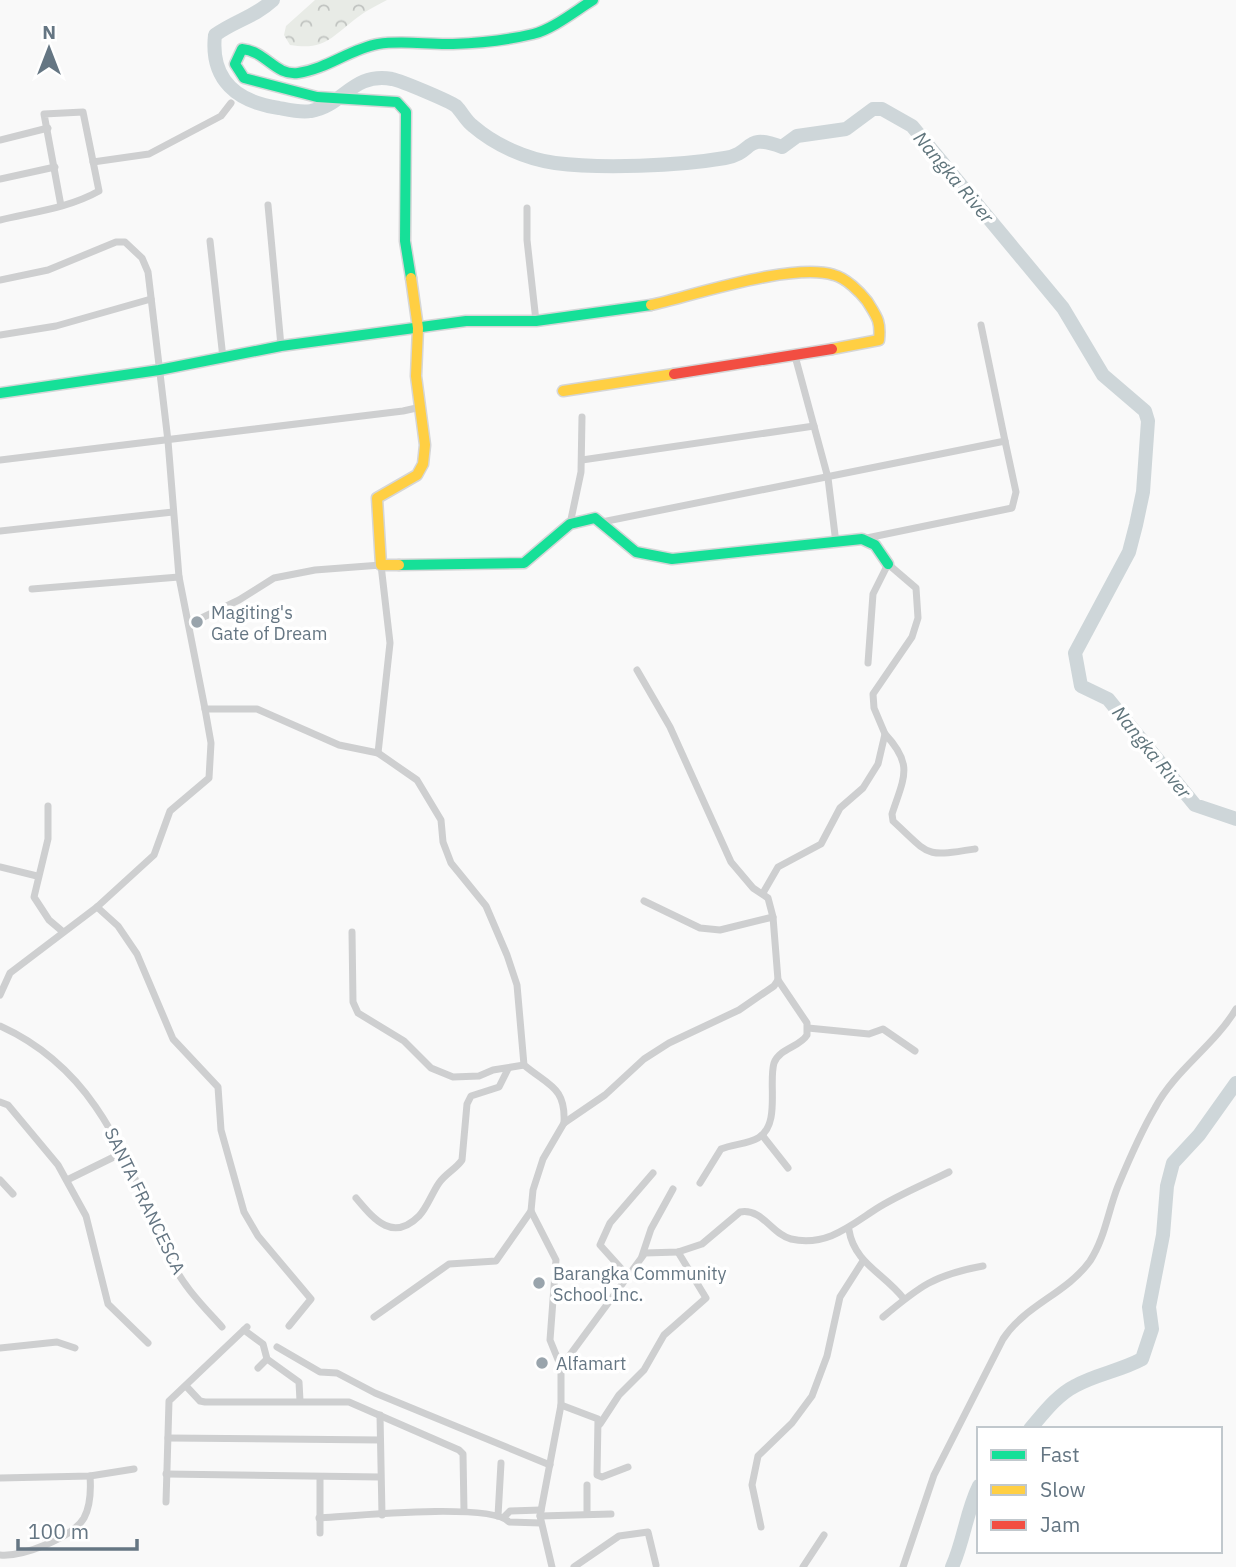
<svg xmlns="http://www.w3.org/2000/svg" width="1236" height="1567" viewBox="0 0 1236 1567" font-family="'IBM Plex Sans',sans-serif">
  <style>
    .forest { fill: url(#forest-crowns) }
    .lines { fill: none; stroke-linecap: round; stroke-linejoin: round }
    .river { stroke: #ced6d9; stroke-width: 14 }
    .fast-casing { stroke: #d5d6d7; stroke-width: 13 }
    .slow-casing { stroke: #d5d6d7; stroke-width: 13 }
    .jam-casing { stroke: #d5d6d7; stroke-width: 13 }
    .street { stroke: #cecfd0; stroke-width: 7 }
    .fast { stroke: #16e098; stroke-width: 10 }
    .slow { stroke: #ffcf43; stroke-width: 10 }
    .jam { stroke: #f24e42; stroke-width: 10 }
    .poi-dot { fill: #99a4ac; stroke: #fff; stroke-width: 2.5 }
    .labels { text-anchor: middle; dominant-baseline: central; stroke-width: 7; stroke-linejoin: round; paint-order: stroke }
    .poi-label { font-size: 18px; fill: #657683; stroke: #fff; text-anchor: start }
    .street-label { font-size: 18px; fill: #657683; stroke: #fff }
    .water-label { font-size: 19px; font-style: italic; fill: #60757c; stroke: #fff }
  </style>
  <defs>
    <pattern id="forest-crowns" width="20" height="18" patternUnits="userSpaceOnUse" patternTransform="scale(1.75)"><rect width="20" height="18" fill="#e8ebe6"/><path d="M2 6a3 3 0 1 1 6 0M12 15a3 3 0 1 1 6 0" fill="none" stroke="#c0c3c0"/></pattern>
  </defs>
  <rect width="100%" height="100%" fill="#f9f9f9"/>
  <path class="forest" d="M315 0H387C378 5 367 10 358 17 332 36 326 51 290 45L284 35 286 26Z"/>
  <g class="lines">
    <g class="river">
      <path d="M273 0C253 18 236 20 215 35 210 80 237 102 279 108 289 110 301 113 311 111 343 106 352 72 392 79 402 81 449 101 456 106 462 112 466 121 473 126 495 145 526 159 555 163 601 169 678 166 725 158 755 153 743 132 782 147L797 136 846 129 873 109H882L912 126 1063 308 1103 375 1145 411 1148 421 1143 492 1136 525 1129 552 1075 653 1081 686 1108 699 1195 805 1236 819"/>
      <path d="M1030 1429C1043 1414 1057 1395 1075 1386 1096 1374 1120 1371 1142 1359L1152 1329 1149 1307 1163 1235 1167 1186 1173 1163 1199 1135 1236 1083"/>
      <path d="M952 1567C964 1541 966 1512 979 1486"/>
    </g>
    <g class="fast-casing">
      <g id="fast">
        <path d="M411 278 405 241 406 112 397 102 317 97 244 78 235 64 242 49C266 51 275 76 298 73 327 69 350 49 378 44 404 40 428 45 453 44 478 43 508 40 533 34 553 29 575 11 593 0"/>
        <polyline points="0,393 159,370 281,346 466,321 536,321 651,305"/>
        <polyline points="399,565 524,563 570,524 595,518 636,552 672,559 862,539 875,545 888,564"/>
      </g>
    </g>
    <g class="slow-casing">
      <g id="slow">
        <path d="M651 305C695 295 793 262 834 275 846 278 860 292 867 301 877 317 881 321 879 340L832 349"/>
        <polyline points="563,391 674,374"/>
        <polyline points="399,565 381,565 377,498 417,475 423,464 425,445 416,376 418,328 411,278"/>
      </g>
    </g>
    <g class="jam-casing">
      <polyline id="jam" points="674,374 832,349"/>
    </g>
    <g class="street">
      <polyline points="0,140 48,128"/>
      <polyline points="93,162 149,154 221,116 231,103"/>
      <polyline points="0,179 55,167"/>
      <polyline points="268,205 281,346"/>
      <polyline points="527,208 527,240 536,321"/>
      <path d="M0 220C33 212 69 208 99 191L83 112 44 114 61 206"/>
      <polyline points="210,241 223,358"/>
      <path d="M0 280 48 270 116 242H125L142 258 148 272 168 441 179 577 205 709H257L339 745 378 753 417 780 441 820 443 842 451 863 486 906 507 955 517 985 524 1065C549 1086 566 1087 564 1123"/>
      <polyline points="981,325 1005,441"/>
      <polyline points="0,335 56,326 151,299"/>
      <polyline points="795,356 828,478 836,543"/>
      <polyline points="0,460 403,411 421,407"/>
      <polyline points="582,460 814,426"/>
      <polyline points="602,522 1005,441 1016,492 1012,508 862,539"/>
      <polyline points="570,524 581,472 582,417"/>
      <polyline points="0,531 173,512"/>
      <polyline points="32,589 179,577"/>
      <polyline points="189,624 239,600 274,578 315,570 381,565 390,643 378,753"/>
      <path d="M885 734C914 765 904 777 892 814L893 821C931 856 923 857 975 849"/>
      <polyline points="48,806 48,839 34,897 49,920 62,931"/>
      <polyline points="0,867 37,876"/>
      <polyline points="763,893 778,867 821,844 840,808 863,788 878,764 885,734 874,708 873,694 912,637 918,618 916,588 888,564 873,594 868,663"/>
      <polyline points="644,901 700,928 720,930 773,917"/>
      <polyline points="97,907 118,926 137,954 173,1039 218,1087 221,1130 244,1212 258,1236 311,1299 289,1326"/>
      <polyline points="352,932 353,1002 358,1013 404,1041 431,1068 453,1077 479,1076 493,1070 524,1065"/>
      <polyline points="0,995 10,973 97,907 154,855 170,811 209,778 211,743 205,709"/>
      <path d="M0 1026C102 1072 128 1167 171 1260 182 1285 204 1307 222 1327"/>
      <polyline points="808,1028 869,1034 883,1029 915,1051"/>
      <polyline points="0,1102 8,1105 58,1165 86,1216 108,1304 148,1343"/>
      <polyline points="762,1135 788,1168"/>
      <polyline points="0,1180 13,1194"/>
      <polyline points="67,1180 124,1152"/>
      <path d="M700 1183 721 1149C733 1144 748 1144 758 1138 781 1125 768 1083 774 1063 780 1048 800 1047 807 1035V1023L778 980"/>
      <path d="M356 1198C373 1218 392 1243 419 1216 427 1208 432 1193 439 1183 446 1173 456 1169 462 1160L467 1104 471 1096 499 1087 508 1069"/>
      <path d="M849 1230C854 1263 885 1274 904 1299"/>
      <polyline points="642,1256 651,1229 673,1189"/>
      <polyline points="627,1275 600,1245 610,1223 653,1173"/>
      <polyline points="374,1317 449,1264 496,1261 531,1211"/>
      <path d="M883 1317C920 1286 934 1275 983 1266"/>
      <polyline points="244,1330 263,1344 267,1359 299,1382 300,1401"/>
      <polyline points="277,1347 320,1372 337,1373 375,1393 550,1465"/>
      <polyline points="0,1348 57,1342 75,1348"/>
      <path d="M561 1367 645 1253 678 1252 702 1244 740 1212C763 1208 771 1234 791 1239 826 1247 850 1226 876 1209 898 1195 925 1184 949 1172"/>
      <polyline points="258,1368 267,1359"/>
      <polyline points="186,1386 200,1401 205,1402 349,1402 459,1450 463,1454 464,1511"/>
      <polyline points="561,1405 598,1419 597,1475 602,1477 628,1467"/>
      <polyline points="380,1415 382,1515"/>
      <polyline points="600,1424 619,1395 644,1370 664,1335 706,1298 678,1252"/>
      <polyline points="168,1438 380,1440"/>
      <polyline points="166,1474 380,1477"/>
      <polyline points="0,1478 90,1476 134,1469"/>
      <polyline points="166,1502 169,1401 247,1327"/>
      <polyline points="587,1514 587,1485"/>
      <polyline points="498,1516 501,1463"/>
      <polyline points="540,1516 611,1514"/>
      <polyline points="504,1517 510,1511 541,1510"/>
      <path d="M319 1518C351 1516 491 1502 509 1522L541 1523"/>
      <polyline points="761,1527 752,1485 758,1456 792,1423 812,1396 827,1356 840,1297 863,1261"/>
      <polyline points="320,1533 320,1477"/>
      <path d="M0 1555C22 1557 72 1538 84 1518 91 1505 91 1490 90 1476"/>
      <polyline points="552,1567 540,1516 561,1405 561,1367 550,1340 556,1260 531,1211 533,1190 543,1159 564,1123 605,1095 644,1059 669,1043 739,1010 774,986 778,980 773,917 768,898 753,888 731,862 670,727 637,670"/>
      <polyline points="574,1567 619,1536 648,1532 656,1565"/>
      <polyline points="803,1567 824,1535"/>
      <path d="M903 1567 934 1475 1003 1339C1025 1305 1066 1294 1090 1261 1105 1238 1108 1211 1118 1186 1128 1162 1142 1130 1155 1108 1175 1070 1214 1046 1236 1009"/>
    </g>
    <use href="#fast" class="fast"/>
    <use href="#slow" class="slow"/>
    <use href="#jam" class="jam"/>
  </g>
  <g class="poi-dot">
    <circle cx="197" cy="622" r="7"/>
    <circle cx="539" cy="1283" r="7"/>
    <circle cx="542" cy="1363" r="7"/>
  </g>
  <g class="labels">
    <g class="poi-label">
      <text x="211" y="612">Magiting's<tspan x="211" dy="21">Gate of Dream</tspan></text>
      <text x="553" y="1273">Barangka Community<tspan x="553" dy="21">School Inc.</tspan></text>
      <text x="556" y="1363">Alfamart</text>
    </g>
    <g class="street-label">
      <text transform="translate(145 1201) rotate(64)">SANTA FRANCESCA</text>
    </g>
    <g class="water-label">
      <text transform="translate(954 177) rotate(50)">Nangka River</text>
      <text transform="translate(1152 752) rotate(51)">Nangka River</text>
    </g>
  </g>
  <rect x="977" y="1427" width="245" height="126" fill="#ffffff" stroke="#c1c8cd" stroke-width="2"/>
  <rect x="991" y="1450" width="35" height="10" fill="#16e098" stroke="#c1c8cd" stroke-width="2"/>
  <text x="1040" y="1462" font-size="21" fill="#657683">Fast</text>
  <rect x="991" y="1485" width="35" height="10" fill="#ffcf43" stroke="#c1c8cd" stroke-width="2"/>
  <text x="1040" y="1497" font-size="21" fill="#657683">Slow</text>
  <rect x="991" y="1520" width="35" height="10" fill="#f24e42" stroke="#c1c8cd" stroke-width="2"/>
  <text x="1040" y="1532" font-size="21" fill="#657683">Jam</text>
  <g transform="translate(49 49)" stroke="#ffffff" stroke-width="5" paint-order="stroke">
  <path d="M0-5L12 26L0 18L-12 26Z" fill="#657683"/>
  <text y="-10" font-size="19" font-weight="bold" text-anchor="middle" fill="#657683">N</text>
  </g>
  <path d="M18 1539v10h119v-10" fill="none" stroke="#657683" stroke-width="3.5"/>
  <text x="28" y="1539" font-size="21" fill="#657683" stroke="#ffffff" stroke-width="5" paint-order="stroke">100 m</text>
</svg>
